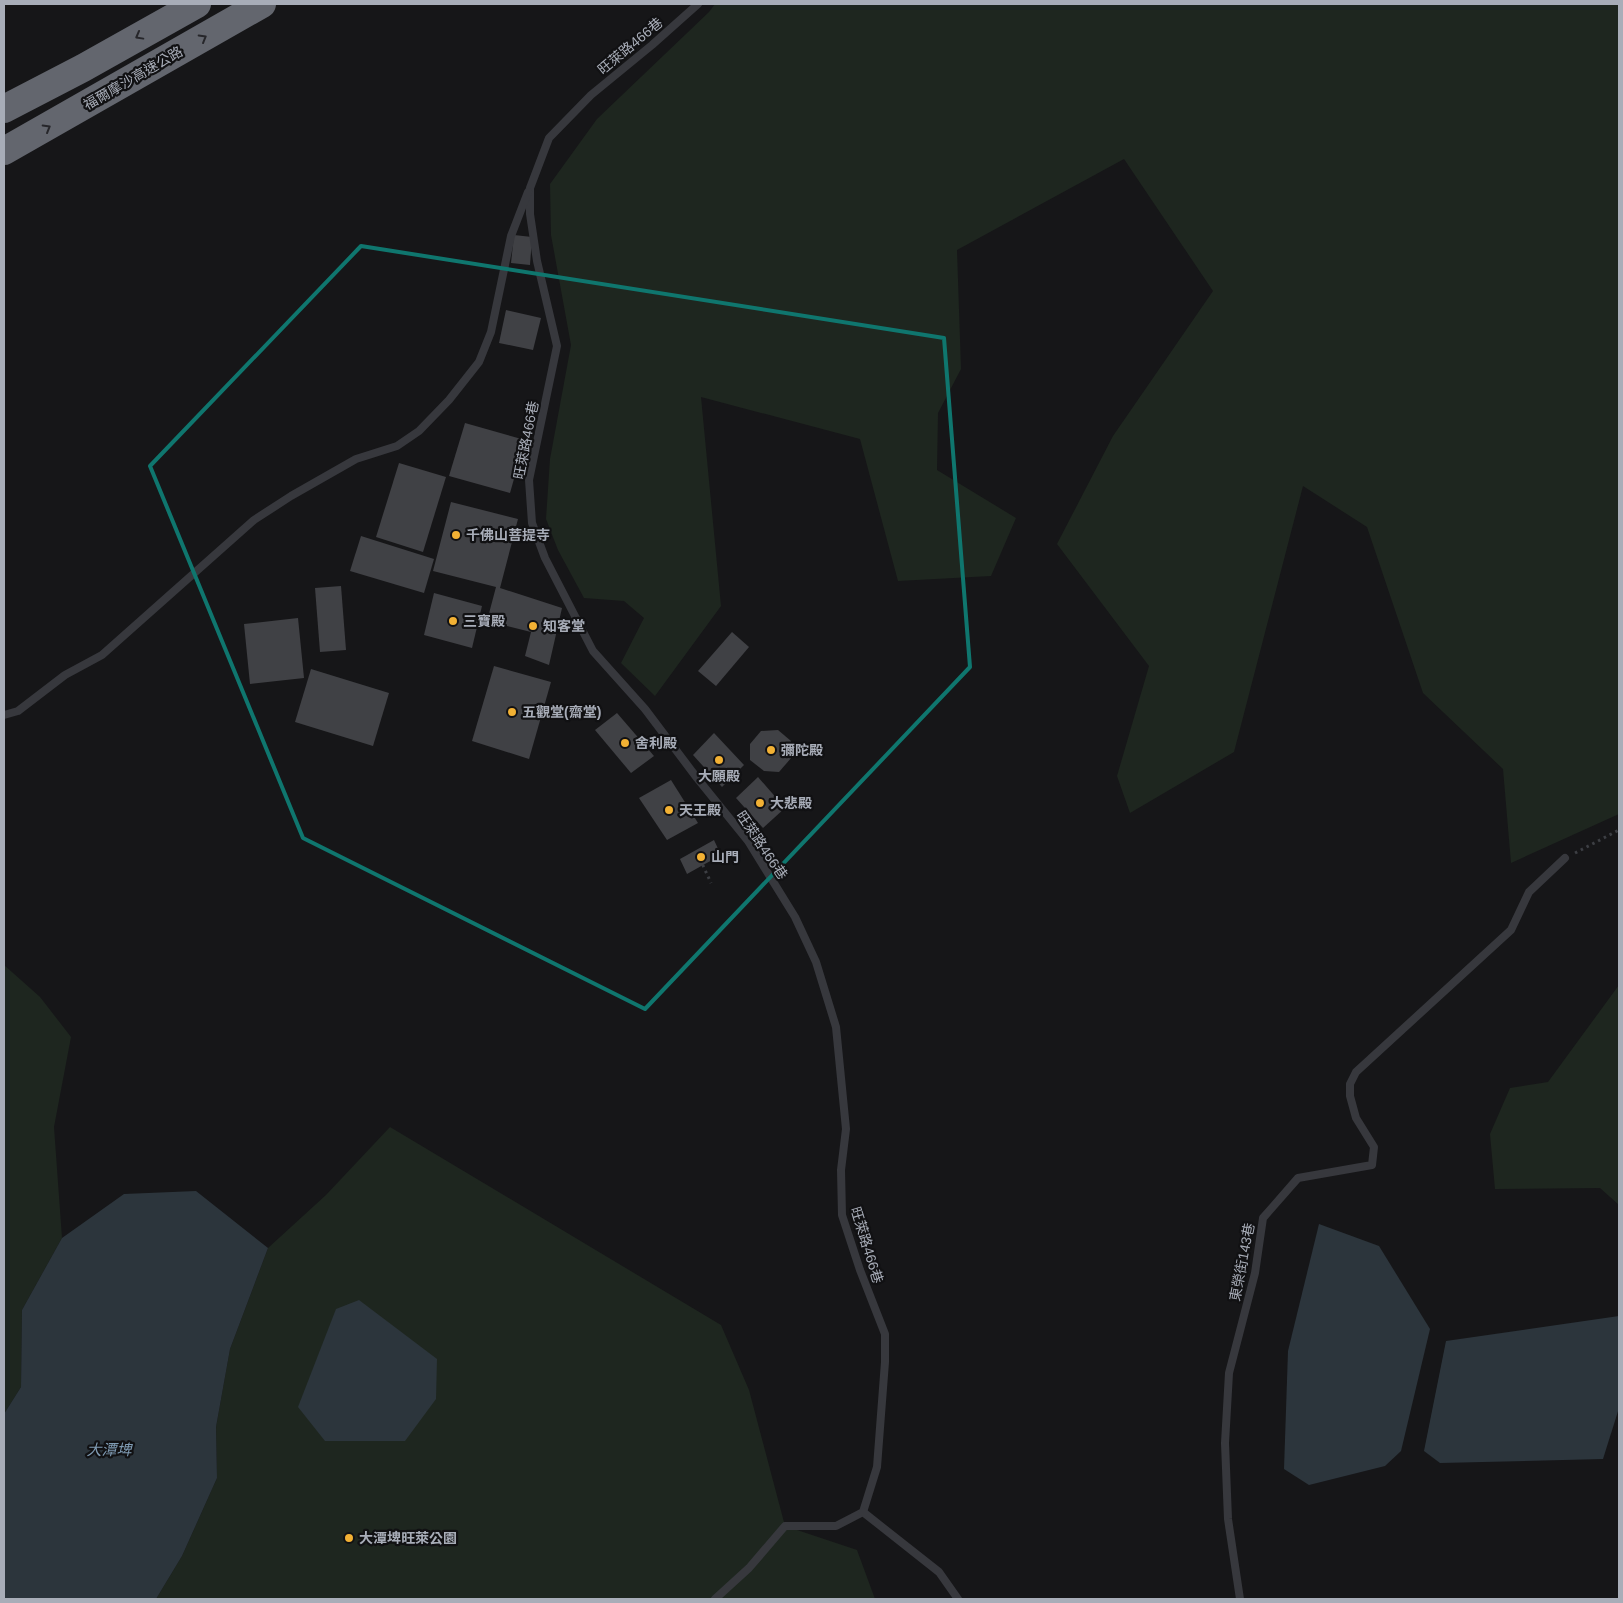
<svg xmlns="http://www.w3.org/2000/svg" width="1623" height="1603" viewBox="0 0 1623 1603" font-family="Arial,'Noto Sans TC',sans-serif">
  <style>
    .green { fill: #1e261f }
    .water { fill: #2c353c }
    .building { fill: #404145 }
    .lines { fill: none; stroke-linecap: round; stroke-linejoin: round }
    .path { stroke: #3d3f44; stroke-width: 3; stroke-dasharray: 2.5 4; stroke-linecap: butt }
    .service { stroke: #37383d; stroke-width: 8 }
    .motorway { stroke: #63666e; stroke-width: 28 }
    .oneway { stroke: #26262a }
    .marked { fill: none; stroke: #0f766e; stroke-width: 4; stroke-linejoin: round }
    .poi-dot { fill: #f2b134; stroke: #111113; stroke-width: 2 }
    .labels { text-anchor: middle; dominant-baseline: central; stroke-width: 4.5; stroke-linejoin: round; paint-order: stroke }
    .street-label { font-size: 14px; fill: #a8adb8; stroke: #111113 }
    .poi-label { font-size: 14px; font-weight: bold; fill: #a8adb8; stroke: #111113; text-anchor: start }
    .water-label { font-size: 15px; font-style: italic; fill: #7f9bb3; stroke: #111113 }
  </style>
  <rect width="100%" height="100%" fill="#161618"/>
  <g class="green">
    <polygon points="715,4 1619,4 1619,814 1511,863 1503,769 1423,693 1367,527 1303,486 1234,752 1130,813 1117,776 1149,666 1057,544 1113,436 1213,291 1124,159 957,250 961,369 938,413 937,470 1016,518 991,576 898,581 860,439 701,397 721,606 655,696 621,663 644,618 624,601 584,598 558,550 546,519 550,459 571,345 551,235 550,184 597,119 709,12"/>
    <polygon points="4,965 40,997 71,1037 54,1127 62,1238 22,1310 21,1387 4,1414"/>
    <polygon points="1619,985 1619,1205 1600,1188 1495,1189 1490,1134 1510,1088 1548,1082"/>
    <polygon points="390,1127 721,1325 749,1390 785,1526 857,1550 875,1599 156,1599 182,1556 217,1478 216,1427 230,1349 268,1248 326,1195"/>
  </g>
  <g class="water">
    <polygon points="196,1191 268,1248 230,1349 216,1427 217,1478 182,1556 156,1599 4,1599 4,1414 21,1387 22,1310 62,1238 124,1194"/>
    <polygon points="1319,1224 1379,1246 1430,1329 1401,1451 1385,1466 1309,1485 1284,1469 1288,1351"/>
    <polygon points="359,1300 437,1359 436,1399 405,1441 325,1441 298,1407 336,1309"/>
    <polygon points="1619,1316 1619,1408 1603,1459 1440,1463 1424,1451 1446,1341"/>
  </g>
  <g class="building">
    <polygon points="514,235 532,237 530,265 511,263"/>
    <polygon points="506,310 541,318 533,350 499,343"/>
    <polygon points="465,423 525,440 510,493 449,476"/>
    <polygon points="399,463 446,477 423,552 376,537"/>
    <polygon points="451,502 518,519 500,588 562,608 549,665 525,656 531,632 487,621 496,587 433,571"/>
    <polygon points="361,536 434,559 424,593 350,571"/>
    <polygon points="341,586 346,650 320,652 315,588"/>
    <polygon points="434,593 482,606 472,648 424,635"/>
    <polygon points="298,618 304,678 250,684 244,624"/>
    <polygon points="732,632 749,647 716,686 698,671"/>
    <polygon points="494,666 551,682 529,759 472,741"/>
    <polygon points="311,669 389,693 373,746 295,722"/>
    <polygon points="617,713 654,756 631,773 595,730"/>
    <polygon points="778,730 791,741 792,757 779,772 764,771 750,760 750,744 761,731"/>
    <polygon points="714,733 744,765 722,787 693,755"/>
    <polygon points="758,777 785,808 763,828 736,798"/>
    <polygon points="671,780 698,823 667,840 639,798"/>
    <polygon points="714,840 721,855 687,874 680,859"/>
  </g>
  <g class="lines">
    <g class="path">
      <polyline points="1575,853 1619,830"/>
      <polyline points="700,859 711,883"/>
    </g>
    <g class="service">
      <polyline points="698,4 652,45 591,95 549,138 530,188 530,214 537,261 557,346 529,480 532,523 545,558 593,651 645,709 697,778 748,841 795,917 816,962 836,1027 846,1129 841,1170 842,1215 860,1270 885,1334 885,1362 877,1467 863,1512 836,1526 785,1526 749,1568 715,1599"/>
      <polyline points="4,715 18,711 65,675 102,655 254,520 291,496 356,459 397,446 419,431 449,400 479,362 491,332 511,236 528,192"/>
      <polyline points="863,1512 939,1572 958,1599"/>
      <polyline points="1240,1599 1228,1519 1225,1443 1229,1373 1255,1273 1263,1218 1298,1178 1372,1165 1374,1147 1356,1118 1350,1096 1350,1084 1356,1072 1511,930 1529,892 1565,858"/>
    </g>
    <g class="motorway">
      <polyline points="4,109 83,68 197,4"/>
      <polyline points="4,151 262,4"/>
    </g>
  </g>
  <defs><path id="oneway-chevron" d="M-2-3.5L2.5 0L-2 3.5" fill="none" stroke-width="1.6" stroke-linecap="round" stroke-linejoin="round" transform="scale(1.25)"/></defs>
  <g class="oneway">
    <use href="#oneway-chevron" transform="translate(139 36) rotate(151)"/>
    <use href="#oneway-chevron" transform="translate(203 38) rotate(-30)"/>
    <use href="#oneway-chevron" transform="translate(47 128) rotate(-30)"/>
  </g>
  <path class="marked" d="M361 246 944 338 970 667 645 1009 303 838 150 466Z"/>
  <g class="poi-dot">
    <circle cx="456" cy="535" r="5"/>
    <circle cx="453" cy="621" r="5"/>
    <circle cx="533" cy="626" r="5"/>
    <circle cx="512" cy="712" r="5"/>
    <circle cx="625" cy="743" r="5"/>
    <circle cx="771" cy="750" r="5"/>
    <circle cx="719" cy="760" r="5"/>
    <circle cx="760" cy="803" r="5"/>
    <circle cx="669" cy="810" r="5"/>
    <circle cx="701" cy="857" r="5"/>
    <circle cx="349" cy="1538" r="5"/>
  </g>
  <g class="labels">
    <g class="street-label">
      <text transform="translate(630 46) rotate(-40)">旺萊路466巷</text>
      <text transform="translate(133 78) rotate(-30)">福爾摩沙高速公路</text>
      <text transform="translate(526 440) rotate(-79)">旺萊路466巷</text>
      <text transform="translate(762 845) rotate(56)">旺萊路466巷</text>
      <text transform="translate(867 1245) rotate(73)">旺萊路466巷</text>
      <text transform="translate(1242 1262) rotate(-79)">東榮街143巷</text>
    </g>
    <g class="poi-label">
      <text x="466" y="535">千佛山菩提寺</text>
      <text x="463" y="621">三寶殿</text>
      <text x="543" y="626">知客堂</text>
      <text x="522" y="712">五觀堂(齋堂)</text>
      <text x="635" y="743">舍利殿</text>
      <text x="781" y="750">彌陀殿</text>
      <text x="719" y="776" text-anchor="middle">大願殿</text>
      <text x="770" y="803">大悲殿</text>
      <text x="679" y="810">天王殿</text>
      <text x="711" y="857">山門</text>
      <text x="359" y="1538">大潭埤旺萊公園</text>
    </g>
    <g class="water-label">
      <text x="109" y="1449">大潭埤</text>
    </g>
  </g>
  <rect width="1623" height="1603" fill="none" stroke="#a8adb8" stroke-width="10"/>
</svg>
